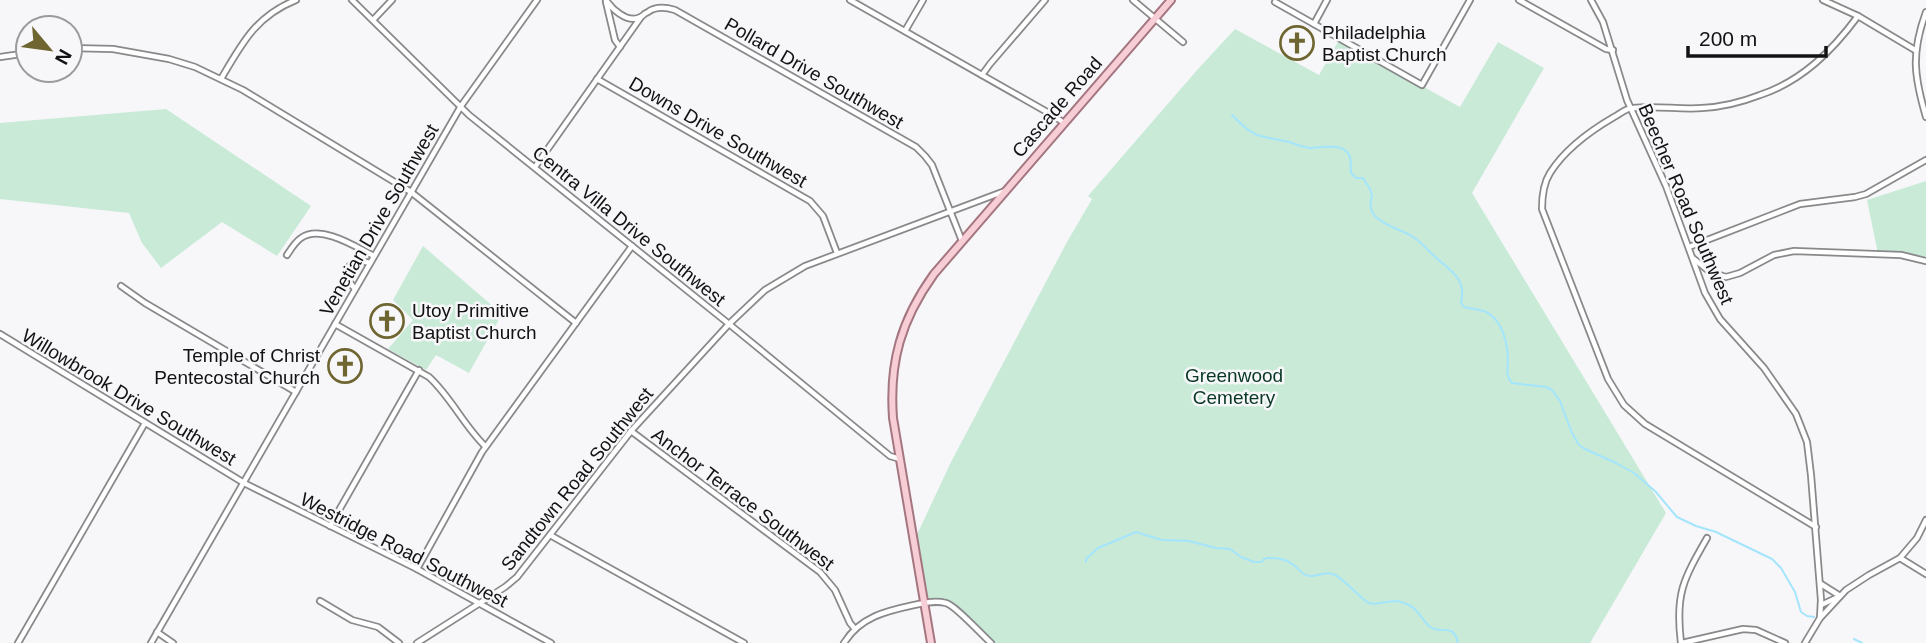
<svg xmlns="http://www.w3.org/2000/svg" width="1926" height="643" viewBox="0 0 1926 643" font-family="Helvetica,sans-serif">
  <style>
    .green { fill: #c8ead7 }
    .lines { fill: none; stroke-linecap: round; stroke-linejoin: round }
    .stream { stroke: #a5e5fc; stroke-width: 2 }
    .minor-casing { stroke: #89898b; stroke-width: 8 }
    .major-casing { stroke: #a47680; stroke-width: 10 }
    .minor { stroke: #fff; stroke-width: 4.5 }
    .major { stroke: #f7cdd6; stroke-width: 6 }
    .labels { text-anchor: middle; dominant-baseline: central; stroke-width: 5; stroke-linejoin: round; paint-order: stroke }
    .poi-label { font-size: 19px; fill: #121213; stroke: #f7f7fa; text-anchor: start }
    .street-label { font-size: 19px; fill: #121213; stroke: #f7f7fa }
    .park-label { font-size: 19px; fill: #093824; stroke: #f7f7fa }
  </style>
  <rect width="100%" height="100%" fill="#f7f7fa"/>
  <g class="green">
    <polygon points="1235,29 1319,75 1339,40 1460,107 1498,42 1544,68 1472,193 1666,513 1590,643 991,643 950,604 924,603 914,541 951,462 1067,242 1092,199 1088,196 1198,69"/>
    <polygon points="166,109 311,206 277,256 222,222 161,268 142,243 129,213 0,199 0,123"/>
    <polygon points="1926,181 1926,262 1878,254 1867,200"/>
    <polygon points="423,246 502,314 469,373 436,355 426,370 388,349 413,320 393,300"/>
  </g>
  <g class="lines">
    <g class="stream">
      <path d="M1232 115C1256 140 1258 135 1289 142 1296 144 1302 147 1310 148 1320 148 1333 144 1343 149 1353 154 1350 164 1351 173L1356 178H1363L1370 189 1372 196C1363 223 1397 226 1413 237 1421 242 1427 249 1433 255 1449 270 1467 277 1461 303L1464 307C1471 309 1479 309 1486 312 1503 320 1508 345 1508 362 1507 371 1506 376 1512 383L1546 387 1552 390 1560 401 1572 433 1579 445 1585 449 1616 463 1634 473 1655 491 1677 517 1696 526 1716 532 1772 559 1781 568 1795 592 1801 612 1807 616 1814 617"/>
      <path d="M1086 562V559L1098 548 1136 532 1162 540 1189 541 1216 548 1230 549 1241 557 1254 562H1261L1266 558C1275 558 1284 558 1292 564 1299 568 1301 575 1309 576 1319 577 1325 570 1335 575 1346 580 1361 600 1369 603 1378 606 1390 599 1401 602 1417 606 1419 616 1429 626 1440 636 1454 621 1458 643"/>
      <polyline points="1854,639 1862,643"/>
    </g>
    <g class="minor-casing">
      <g id="minor">
        <polyline points="352,0 469,115 729,324 890,456 900,459"/>
        <path d="M606 0C612 9 626 22 638 18 645 16 641 15 648 12 656 6 665 7 675 10L916 147 925 156 932 165 962 241"/>
        <polyline points="850,0 1054,116 1064,123"/>
        <polyline points="1133,0 1183,42"/>
        <polyline points="1519,0 1606,49 1613,50"/>
        <polyline points="1591,0 1603,22 1627,100 1666,186 1705,293 1720,319 1764,368 1796,414 1807,442 1811,475 1821,600 1820,618 1805,643"/>
        <polyline points="1823,0 1858,16 1915,50"/>
        <polyline points="606,2 615,40 620,47"/>
        <polyline points="1275,2 1422,85 1470,0"/>
        <path d="M1926 12C1911 53 1914 76 1926 117"/>
        <polyline points="373,20 392,0"/>
        <polyline points="1314,24 1327,0"/>
        <polyline points="905,31 923,0"/>
        <polyline points="70,48 113,49 169,59 195,67 243,90 411,192 576,323"/>
        <polyline points="0,57 28,53"/>
        <polyline points="982,75 990,64 1045,0"/>
        <path d="M221 79C242 43 256 16 296 0"/>
        <polyline points="597,79 810,201 823,216 837,253"/>
        <polyline points="535,167 641,17"/>
        <polyline points="1689,247 1800,204 1855,197 1866,194 1926,160"/>
        <path d="M287 255C291 249 295 242 301 238 321 224 356 247 374 256"/>
        <polyline points="1694,259 1710,272 1726,277 1740,273 1774,255 1794,251 1901,255 1926,261"/>
        <polyline points="121,286 145,303 296,392"/>
        <path d="M355 289C340 273 348 256 370 263"/>
        <path d="M335 324 429 377C451 397 464 426 485 446"/>
        <polyline points="0,334 244,483 417,569 551,643"/>
        <polyline points="631,431 820,572 835,590 850,623 855,629"/>
        <polyline points="330,526 419,370"/>
        <path d="M1816 527 1645 424 1624 405 1608 379 1542 209C1542 196 1543 184 1550 173 1565 149 1590 131 1614 117 1620 114 1626 108 1633 108 1656 105 1680 110 1702 108 1722 107 1742 102 1760 95 1802 81 1832 51 1858 16"/>
        <polyline points="550,535 744,643"/>
        <polyline points="1900,558 1926,574"/>
        <polyline points="417,569 482,452 632,246"/>
        <polyline points="1821,584 1840,596"/>
        <polyline points="320,601 352,620 378,627 399,643"/>
        <polyline points="1821,605 1836,598"/>
        <polyline points="1821,617 1846,590 1869,575 1900,558 1917,538 1926,520"/>
        <polyline points="157,632 173,643"/>
        <polyline points="18,643 145,423"/>
        <polyline points="151,643 461,106 537,0"/>
        <polyline points="417,643 505,587 517,577 631,431 729,324 765,290 805,266 1005,191"/>
        <path d="M844 643C860 617 886 611 914 605 924 603 935 600 946 603 955 605 982 635 991 643"/>
        <path d="M1681 643C1675 594 1683 580 1707 538"/>
        <polyline points="1682,643 1743,629 1756,630 1785,643"/>
      </g>
    </g>
    <g class="major-casing">
      <path id="major" d="M931 643 893 418C889 362 901 320 934 274L1171 0"/>
    </g>
    <use href="#minor" class="minor"/>
    <use href="#major" class="major"/>
  </g>
  <defs>
    <g id="church-ring" transform="scale(1.75)"><circle r="9.5" fill="#f7f7fa" stroke="#6f6531" stroke-width="1.5"/><path d="M-1.2-6h2.4v3.5h3.3v2.4h-3.3V6h-2.4V-.1h-3.3v-2.4h3.3Z" fill="#6f6531"/></g>
  </defs>
  <g fill-rule="evenodd">
    <use href="#church-ring" x="1297" y="43"/>
    <use href="#church-ring" x="387" y="321"/>
    <use href="#church-ring" x="345" y="366"/>
  </g>
  <g class="labels">
    <g class="poi-label">
      <text x="1322" y="32">Philadelphia<tspan x="1322" dy="22">Baptist Church</tspan></text>
      <text x="412" y="310">Utoy Primitive<tspan x="412" dy="22">Baptist Church</tspan></text>
      <text x="320" y="355" text-anchor="end">Temple of Christ<tspan x="320" dy="22">Pentecostal Church</tspan></text>
    </g>
    <g class="street-label">
      <text transform="translate(814 73) rotate(30)">Pollard Drive Southwest</text>
      <text transform="translate(1057 107) rotate(-49)">Cascade Road</text>
      <text transform="translate(718 132) rotate(30)">Downs Drive Southwest</text>
      <text transform="translate(1686 204) rotate(67)">Beecher Road Southwest</text>
      <text transform="translate(379 220) rotate(-60)">Venetian Drive Southwest</text>
      <text transform="translate(629 226) rotate(39)">Centra Villa Drive Southwest</text>
      <text transform="translate(129 397) rotate(31)">Willowbrook Drive Southwest</text>
      <text transform="translate(577 479) rotate(-51)">Sandtown Road Southwest</text>
      <text transform="translate(743 499) rotate(37)">Anchor Terrace Southwest</text>
      <text transform="translate(404 550) rotate(27)">Westridge Road Southwest</text>
    </g>
    <g class="park-label">
      <text x="1234" y="375">Greenwood<tspan x="1234" dy="22">Cemetery</tspan></text>
    </g>
  </g>
  <g transform="translate(49 49) rotate(119)"><circle r="33" fill="#f7f7fa" stroke="#9b9b9e" stroke-width="2"/>
  <path d="M0-5L12 26L0 18L-12 26Z" fill="#6f6531"/>
  <text y="-10" font-size="19" font-weight="bold" text-anchor="middle" fill="#121213">N</text>
  </g>
  <path d="M1688 46v10h138v-10" fill="none" stroke="#121213" stroke-width="3.5"/>
  <text x="1699" y="46" font-size="21" fill="#121213" stroke="#f7f7fa" stroke-width="5" paint-order="stroke">200 m</text>
</svg>
